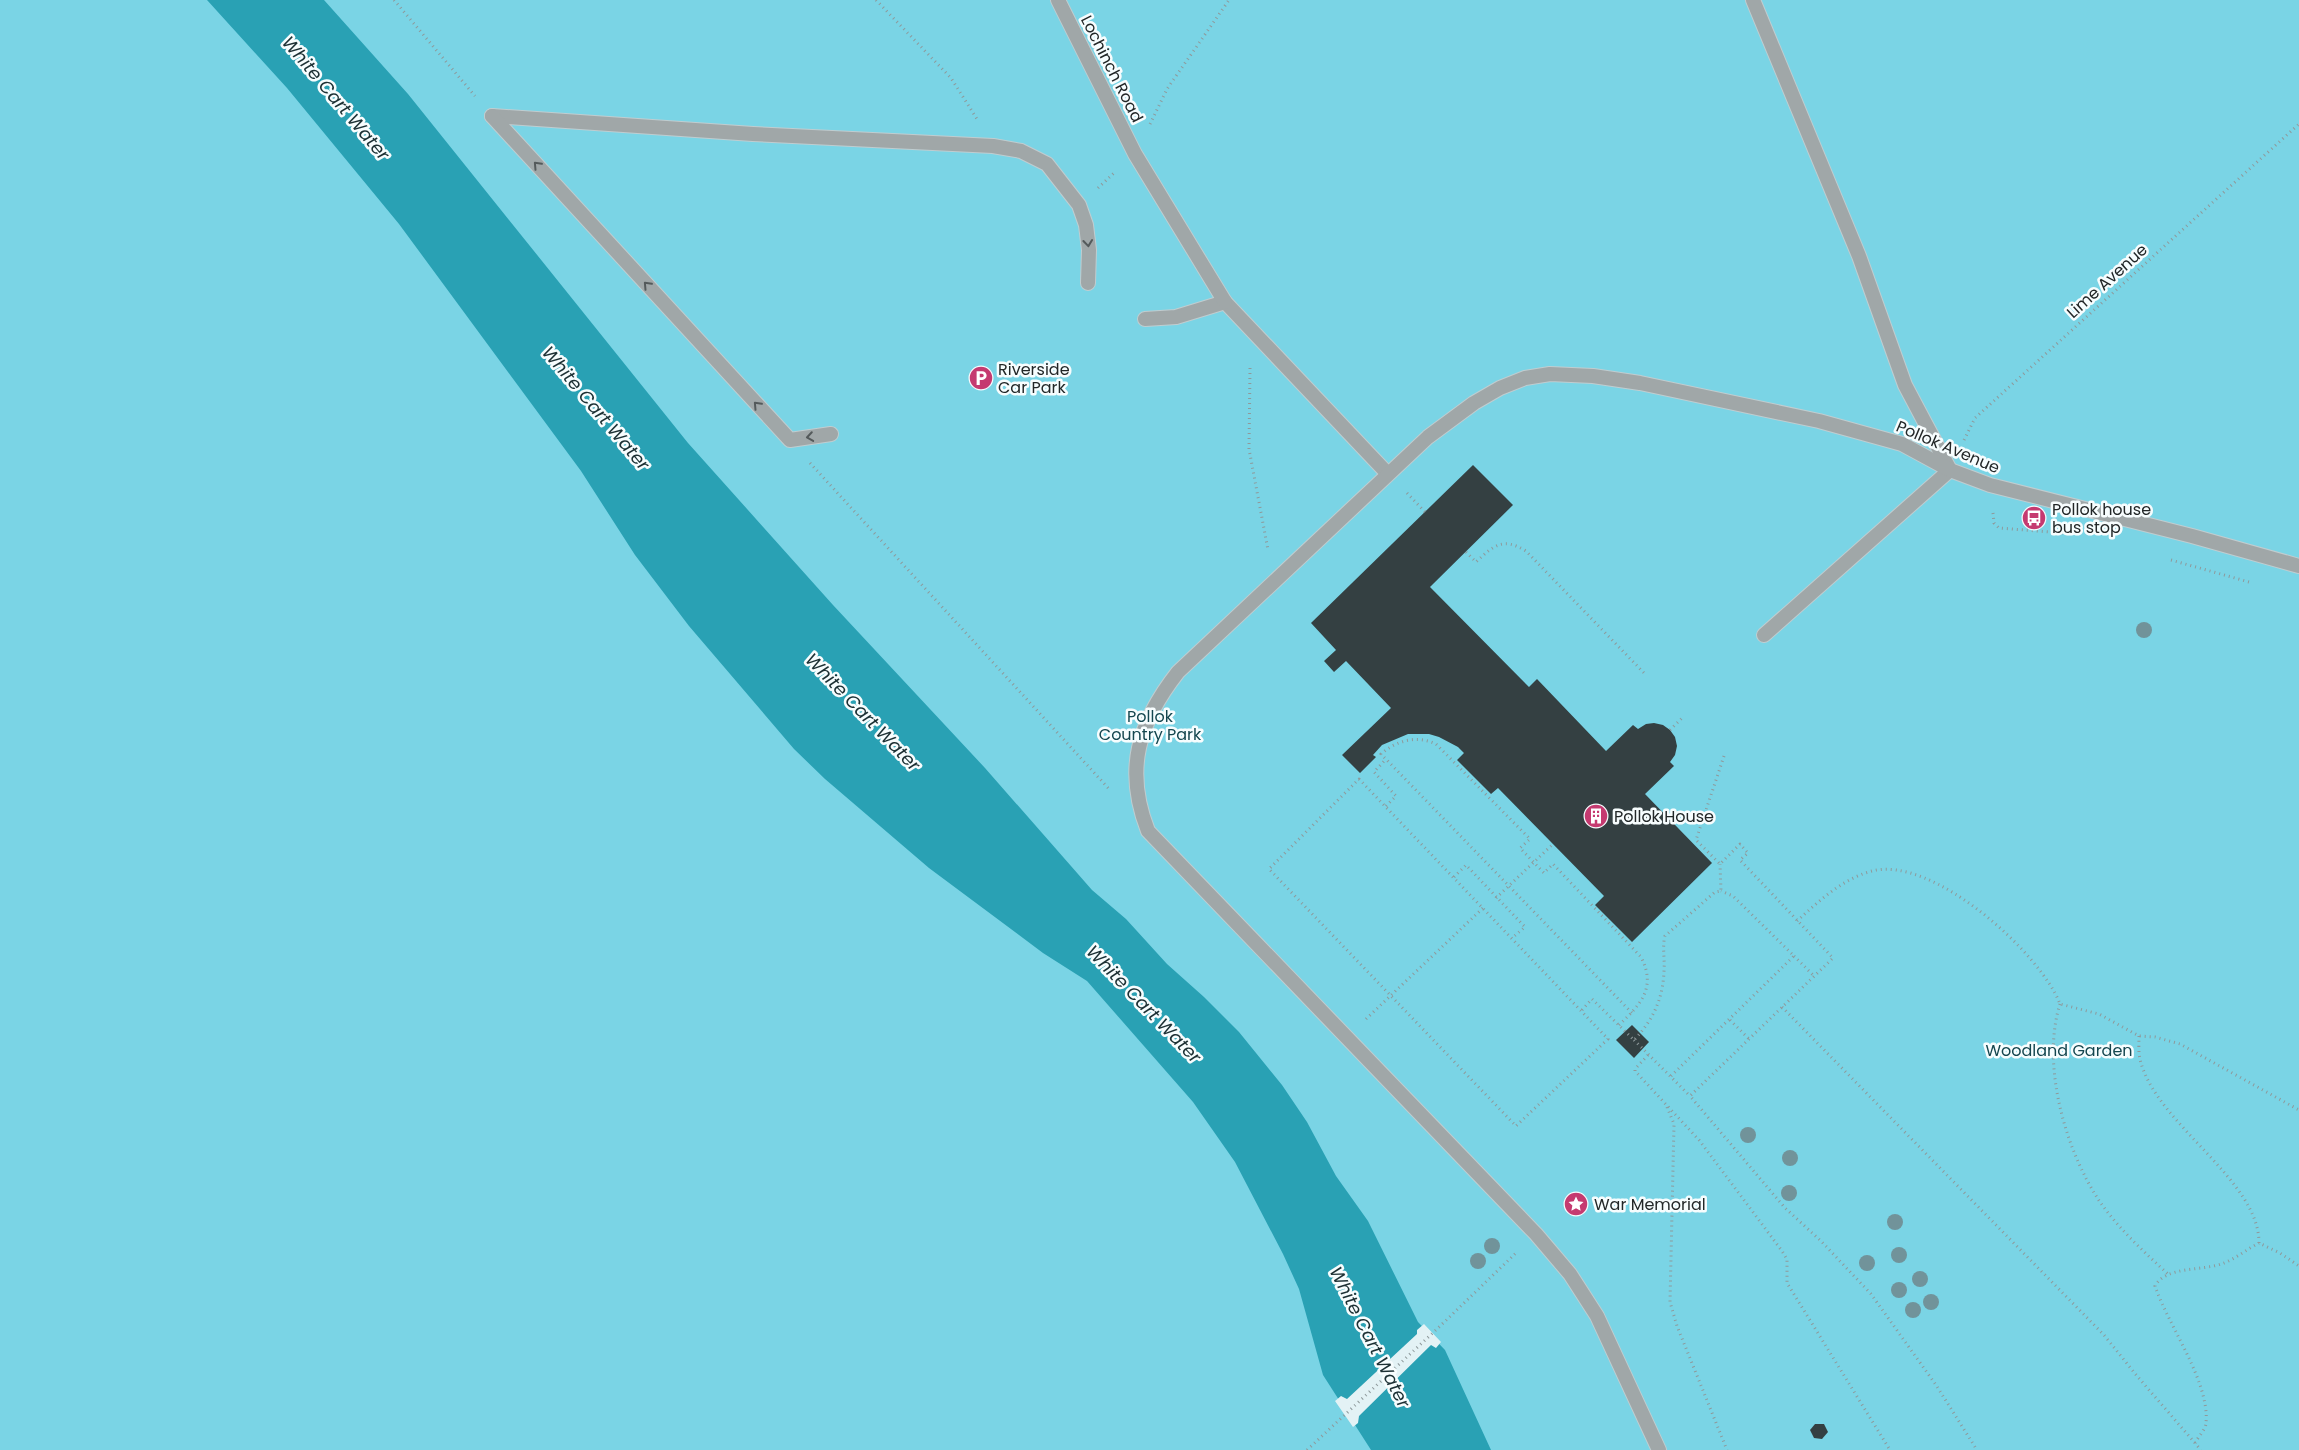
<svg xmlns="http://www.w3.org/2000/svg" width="2299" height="1450" viewBox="0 0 2299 1450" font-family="Poppins,sans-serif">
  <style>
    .green { fill: #7ad4e5 }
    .water { fill: #29a1b4 }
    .pier { fill: #e3f2f5 }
    .building { fill: #344042 }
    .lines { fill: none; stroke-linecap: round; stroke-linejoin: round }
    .service-casing { stroke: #c0cdd0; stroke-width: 16 }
    .minor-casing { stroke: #c0cdd0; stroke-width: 16 }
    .path { stroke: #8e999b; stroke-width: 3; stroke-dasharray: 1 4; stroke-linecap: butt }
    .service { stroke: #a0a7a8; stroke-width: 14 }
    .minor { stroke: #a0a7a8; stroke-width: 14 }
    .tree { fill: #71939a }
    .oneway { stroke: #545a5b }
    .labels { text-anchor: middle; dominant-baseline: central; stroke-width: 5; stroke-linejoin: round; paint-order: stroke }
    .street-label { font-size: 16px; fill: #222728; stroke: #f7fdfe }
    .poi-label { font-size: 16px; fill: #222728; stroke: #f7fdfe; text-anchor: start }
    .park-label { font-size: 16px; fill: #14464f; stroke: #f7fdfe }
    .water-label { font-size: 18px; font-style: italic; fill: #1c3034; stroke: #f7fdfe }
  </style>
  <rect width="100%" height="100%" fill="#e3f2f5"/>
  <rect class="green" x="0" y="0" width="2299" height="1450"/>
  <polygon class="water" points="207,0 324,0 408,94 688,443 833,605 985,768 1092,890 1126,919 1167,964 1204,997 1239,1032 1282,1085 1307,1122 1336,1176 1368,1221 1418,1322 1445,1350 1491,1450 1371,1450 1323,1375 1299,1289 1283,1254 1235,1162 1193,1102 1087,981 1043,953 929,868 825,779 794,749 689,626 635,555 581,471 399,224 287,88"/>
  <polygon class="pier" points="1424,1324 1441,1342 1436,1348 1431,1345 1359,1416 1358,1423 1353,1427 1335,1401 1341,1396 1347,1399 1417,1334 1417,1330"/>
  <g class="building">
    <polygon points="1473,465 1513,505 1430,587 1529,687 1537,679 1606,751 1633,725 1638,729 1646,724 1654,723 1663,725 1670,730 1675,737 1677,746 1675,755 1670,762 1674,766 1645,794 1712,863 1632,942 1595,905 1604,896 1498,788 1491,794 1457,760 1464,753 1458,747 1439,737 1429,734 1408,734 1382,745 1373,755 1376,757 1360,773 1342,755 1391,708 1346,661 1334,672 1324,661 1336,650 1311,623"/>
    <polygon points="1632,1025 1649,1042 1634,1058 1616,1040"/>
    <polygon points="1815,1424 1824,1424 1828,1432 1822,1439 1814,1438 1810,1430"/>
  </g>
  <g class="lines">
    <g class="service-casing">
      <g id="service">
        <polyline points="1753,0 1859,256 1905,385 1950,470 1764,635"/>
        <polyline points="492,116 753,134 993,146 1021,151 1047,164 1079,205 1086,225 1089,250 1088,283"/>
        <polyline points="492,116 790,440 831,434"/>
        <polyline points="1145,319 1176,317 1225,302 1387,473"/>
        <path d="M1659 1450 1597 1316 1570 1274 1536 1234 1148 831C1124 770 1138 723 1178 672L1428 437 1474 403 1500 388 1525 378 1550 374 1593 376 1640 383 1819 421 1902 444 1950 470 1990 485 2192 536 2299 566"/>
      </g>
    </g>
    <g class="minor-casing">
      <polyline id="minor" points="1058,0 1135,154 1225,302"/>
    </g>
    <g class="path">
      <polyline points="394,0 475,96"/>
      <polyline points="876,0 951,78 977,119"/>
      <polyline points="1150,124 1167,89 1229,0"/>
      <polyline points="1098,188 1115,172"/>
      <polyline points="1250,368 1249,449 1268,550"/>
      <polyline points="1964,440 1975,418 2299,124"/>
      <polyline points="810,463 1110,790"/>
      <polyline points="1407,493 1425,512"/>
      <polyline points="1993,513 1994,523 1999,528 2063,533"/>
      <path d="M1466 552 1476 562C1494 545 1503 537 1526 551L1646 675"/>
      <polyline points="2171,560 2249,582"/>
      <polyline points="1670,730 1684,716"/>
      <polyline points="1724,756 1696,840 1720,864 1740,844 1748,853 1740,860 1833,958 1690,1096 1785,1208 1821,1241 1871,1294 1936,1385 1977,1450"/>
      <polygon points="1359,779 1608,1039 1516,1126 1269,869"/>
      <polyline points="1386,806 1396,796 1374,772 1386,759"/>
      <polyline points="1454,877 1466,865 1525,927 1512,938"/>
      <polyline points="1496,898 1552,845"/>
      <path d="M1797 921C1819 901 1842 879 1872 871 1932 855 2040 952 2060 1004L2099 1014 2139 1036 2155 1037 2180 1044 2299 1110"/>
      <polyline points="1794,956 1814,976"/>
      <path d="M2060 1004C2041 1064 2065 1150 2100 1202 2119 1229 2144 1252 2168 1274"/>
      <polyline points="1782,1007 2104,1335 2137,1376 2201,1450"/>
      <path d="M1582 1010 1592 999 1634 1040C1653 1020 1663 999 1664 971 1665 959 1662 947 1665 936L1715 892 1721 891 1720 864"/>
      <polyline points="1366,1019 1483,908"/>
      <polyline points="1730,1020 1749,1039"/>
      <path d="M1619 1025C1640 1005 1657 988 1641 957L1553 864 1544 873 1520 848 1530 839 1436 744C1417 735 1397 740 1381 754L1632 1013"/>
      <path d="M2139 1036C2139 1044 2138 1054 2141 1063 2159 1126 2259 1180 2259 1243L2280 1253 2299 1266"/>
      <polyline points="1634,1040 1690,1096"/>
      <polyline points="1648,1055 1635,1069 1635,1071 1699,1140 1782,1251 1787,1259 1787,1283 1890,1450"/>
      <polyline points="1671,1076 1794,956 1733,896 1721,891"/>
      <polyline points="1667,1107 1674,1124 1670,1302 1677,1326 1727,1450"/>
      <path d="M2195 1443C2198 1437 2206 1429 2206 1423 2210 1382 2168 1325 2155 1286 2166 1266 2201 1271 2221 1264 2234 1260 2247 1249 2259 1243"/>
      <polyline points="1307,1450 1437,1329 1517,1252"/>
    </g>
    <use href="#service" class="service"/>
    <use href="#minor" class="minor"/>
  </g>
  <g class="tree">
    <circle cx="2144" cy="630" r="8"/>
    <circle cx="1748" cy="1135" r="8"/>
    <circle cx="1790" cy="1158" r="8"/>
    <circle cx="1789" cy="1193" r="8"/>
    <circle cx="1895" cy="1222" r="8"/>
    <circle cx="1492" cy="1246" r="8"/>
    <circle cx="1899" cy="1255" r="8"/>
    <circle cx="1478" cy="1261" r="8"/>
    <circle cx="1867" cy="1263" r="8"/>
    <circle cx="1920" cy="1279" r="8"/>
    <circle cx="1899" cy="1290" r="8"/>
    <circle cx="1931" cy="1302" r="8"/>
    <circle cx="1913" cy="1310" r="8"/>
  </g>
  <defs><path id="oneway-chevron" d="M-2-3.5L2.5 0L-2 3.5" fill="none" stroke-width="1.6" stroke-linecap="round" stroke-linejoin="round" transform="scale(1.25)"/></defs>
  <g class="oneway">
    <use href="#oneway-chevron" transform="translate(537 165) rotate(-133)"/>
    <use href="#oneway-chevron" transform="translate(1088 243) rotate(84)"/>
    <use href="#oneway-chevron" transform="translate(647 285) rotate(-133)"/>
    <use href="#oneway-chevron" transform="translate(757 405) rotate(-133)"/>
    <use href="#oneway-chevron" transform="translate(810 437) rotate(171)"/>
  </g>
  <defs>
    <g id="parking-disc" transform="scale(1.25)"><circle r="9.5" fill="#c53a70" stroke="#f7fdfe"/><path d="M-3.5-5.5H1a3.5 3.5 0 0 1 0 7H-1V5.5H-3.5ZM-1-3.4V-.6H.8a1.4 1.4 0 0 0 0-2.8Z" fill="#fff"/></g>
    <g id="bus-disc" transform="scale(1.25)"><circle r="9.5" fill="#c53a70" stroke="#f7fdfe"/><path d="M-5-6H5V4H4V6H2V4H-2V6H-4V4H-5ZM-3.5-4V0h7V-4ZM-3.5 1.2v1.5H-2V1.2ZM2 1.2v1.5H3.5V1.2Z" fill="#fff"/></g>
    <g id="building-disc" transform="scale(1.25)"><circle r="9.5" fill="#c53a70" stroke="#f7fdfe"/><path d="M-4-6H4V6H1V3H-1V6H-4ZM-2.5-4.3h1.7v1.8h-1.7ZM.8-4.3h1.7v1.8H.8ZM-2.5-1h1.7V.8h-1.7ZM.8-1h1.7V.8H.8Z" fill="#fff"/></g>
    <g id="sight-disc" transform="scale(1.25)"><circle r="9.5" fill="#c53a70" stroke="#f7fdfe"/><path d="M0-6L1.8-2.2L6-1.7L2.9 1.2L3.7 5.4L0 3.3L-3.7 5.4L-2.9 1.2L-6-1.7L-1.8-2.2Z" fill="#fff"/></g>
  </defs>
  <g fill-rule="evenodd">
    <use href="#parking-disc" x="981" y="378"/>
    <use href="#bus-disc" x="2034" y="518"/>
    <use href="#building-disc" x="1596" y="816"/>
    <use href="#sight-disc" x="1576" y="1204"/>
  </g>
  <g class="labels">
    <g class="street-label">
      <text transform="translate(1112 69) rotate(63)">Lochinch Road</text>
      <text transform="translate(2107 281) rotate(-42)">Lime Avenue</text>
      <text transform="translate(1948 447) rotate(23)">Pollok Avenue</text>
    </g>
    <g class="poi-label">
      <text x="998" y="369">Riverside<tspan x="998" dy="18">Car Park</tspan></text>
      <text x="2052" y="509">Pollok house<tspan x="2052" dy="18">bus stop</tspan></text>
      <text x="1614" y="816">Pollok House</text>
      <text x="1594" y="1204">War Memorial</text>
    </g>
    <g class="park-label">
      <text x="1150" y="716">Pollok<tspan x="1150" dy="18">Country Park</tspan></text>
      <text x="2059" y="1050">Woodland Garden</text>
    </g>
    <g class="water-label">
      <text transform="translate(336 98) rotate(50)">White Cart Water</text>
      <text transform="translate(596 408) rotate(50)">White Cart Water</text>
      <text transform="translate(863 712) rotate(46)">White Cart Water</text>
      <text transform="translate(1144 1004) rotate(46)">White Cart Water</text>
      <text transform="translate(1370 1337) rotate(63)">White Cart Water</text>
    </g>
  </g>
</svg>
